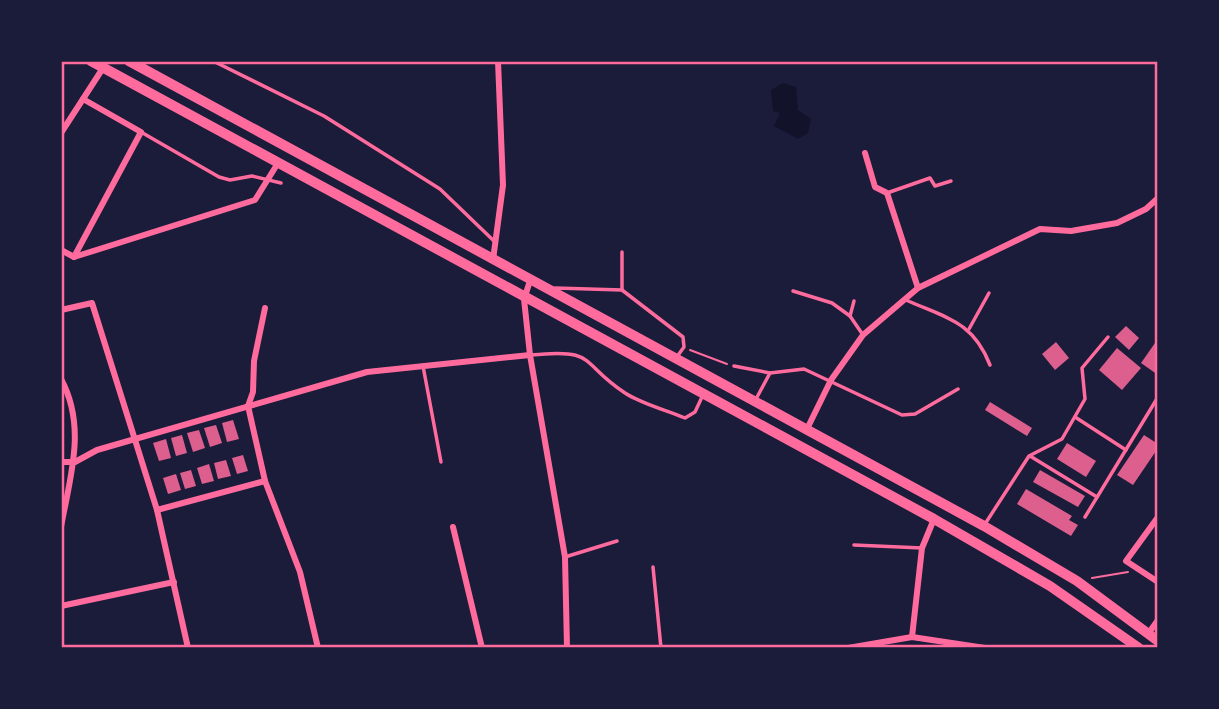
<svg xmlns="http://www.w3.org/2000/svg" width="1219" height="709" viewBox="0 0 1219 709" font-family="Barlow,sans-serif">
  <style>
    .water { fill: #12122b }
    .building { fill: #dd5f8e }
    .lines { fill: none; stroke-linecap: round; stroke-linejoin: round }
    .path { stroke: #ff6b9d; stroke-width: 2 }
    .service { stroke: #ff6b9d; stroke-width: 3.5 }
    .minor { stroke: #ff6b9d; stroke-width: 6 }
    .trunk { stroke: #ff6b9d; stroke-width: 10 }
    .neatline { fill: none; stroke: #ff6b9d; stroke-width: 2.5 }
  </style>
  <rect width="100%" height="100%" fill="#1b1b3a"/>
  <polygon class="water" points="783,83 796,87 798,110 811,119 808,133 798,139 774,126 780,113 773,111 771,90"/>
  <g class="building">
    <polygon points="1126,326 1139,338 1129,350 1115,337"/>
    <polygon points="1056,342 1069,358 1055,370 1042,354"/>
    <polygon points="1155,343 1158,344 1158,375 1141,363"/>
    <polygon points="1117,348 1141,368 1122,390 1099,370"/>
    <polygon points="990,402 1032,428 1027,436 985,410"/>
    <polygon points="233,420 239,439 227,442 222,423"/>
    <polygon points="216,425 222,443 210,447 204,428"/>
    <polygon points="199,430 205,448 193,452 187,433"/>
    <polygon points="182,435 187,453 176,456 171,438"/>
    <polygon points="1144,435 1158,444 1158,448 1133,485 1117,475"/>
    <polygon points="166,439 171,458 159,461 153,443"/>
    <polygon points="1067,443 1096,461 1086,477 1057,459"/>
    <polygon points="243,455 248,471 237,474 232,458"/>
    <polygon points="226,460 231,476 218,479 214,463"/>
    <polygon points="209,464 214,481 202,484 197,468"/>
    <polygon points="191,470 196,486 185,489 180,473"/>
    <polygon points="1040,470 1085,496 1078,507 1033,482"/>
    <polygon points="176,474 181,490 168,494 163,478"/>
    <polygon points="1026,489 1072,516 1069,520 1078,525 1071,536 1017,504"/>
  </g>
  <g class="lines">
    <g class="path">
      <polyline points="690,350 727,364"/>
      <polyline points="1092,578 1128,572"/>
    </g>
    <g class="service">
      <polyline points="213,61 324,116 440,189 495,242"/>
      <polyline points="141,132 219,177 230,180 252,176 281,183"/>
      <polyline points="887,193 930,178 935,186 951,181"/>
      <polyline points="622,252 622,290"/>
      <polyline points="555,288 622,290 683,337 684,347 676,358"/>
      <polyline points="793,291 832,303 850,316"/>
      <path d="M906 300C946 318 973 321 990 365"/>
      <polyline points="854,301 850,316 863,335"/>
      <polyline points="969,329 989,293"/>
      <path d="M531 355C598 348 579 363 625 393 642 404 666 410 685 418L695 412 702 397"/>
      <polyline points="423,366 441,462"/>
      <polyline points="734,366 770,373 804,369 902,415 915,414 958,389"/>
      <polyline points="756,399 770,373"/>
      <polyline points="1075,417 1126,450"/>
      <polyline points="1030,456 1097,497"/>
      <polyline points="1085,517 1158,397"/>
      <polyline points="985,524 1029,456 1062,439 1085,399 1082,368 1108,337"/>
      <polyline points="854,545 922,548"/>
      <polyline points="565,557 617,541"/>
      <polyline points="653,567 661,648"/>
    </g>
    <g class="minor">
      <polyline points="61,133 103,68"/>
      <polyline points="865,153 875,187 887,193 918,288"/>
      <polyline points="61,250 74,257 255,200 278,163"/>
      <polyline points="74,257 141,132 83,99"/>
      <polyline points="493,260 503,185 498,61"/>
      <polyline points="530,281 524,299 530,355 565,557 567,648"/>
      <polyline points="265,308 254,361 253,392 248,406 265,481 300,572 318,648"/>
      <polyline points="61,310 92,303 157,510 188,648"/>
      <path d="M61 379C87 427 70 477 61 527"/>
      <polyline points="806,431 831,380 863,335 918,288 1040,229 1071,231 1117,223 1146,209 1158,198"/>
      <polyline points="61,462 75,462 97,450 367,372 530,355"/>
      <polyline points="157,510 265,481"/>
      <polyline points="1158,517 1126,561 1158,582"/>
      <polyline points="453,527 482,648"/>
      <polyline points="61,606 174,582"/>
      <polyline points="1148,634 1158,620"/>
      <polyline points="912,637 922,548 934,519"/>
      <polyline points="848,648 912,637 985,648"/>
    </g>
    <g class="trunk">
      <polyline points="91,61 934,519 1050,586 1139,648"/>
      <polyline points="129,61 984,526 1077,581 1158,641"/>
    </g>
  </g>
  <rect width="1219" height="709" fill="none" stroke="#1b1b3a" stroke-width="126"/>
  <rect x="63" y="63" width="1093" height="583" class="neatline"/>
</svg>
